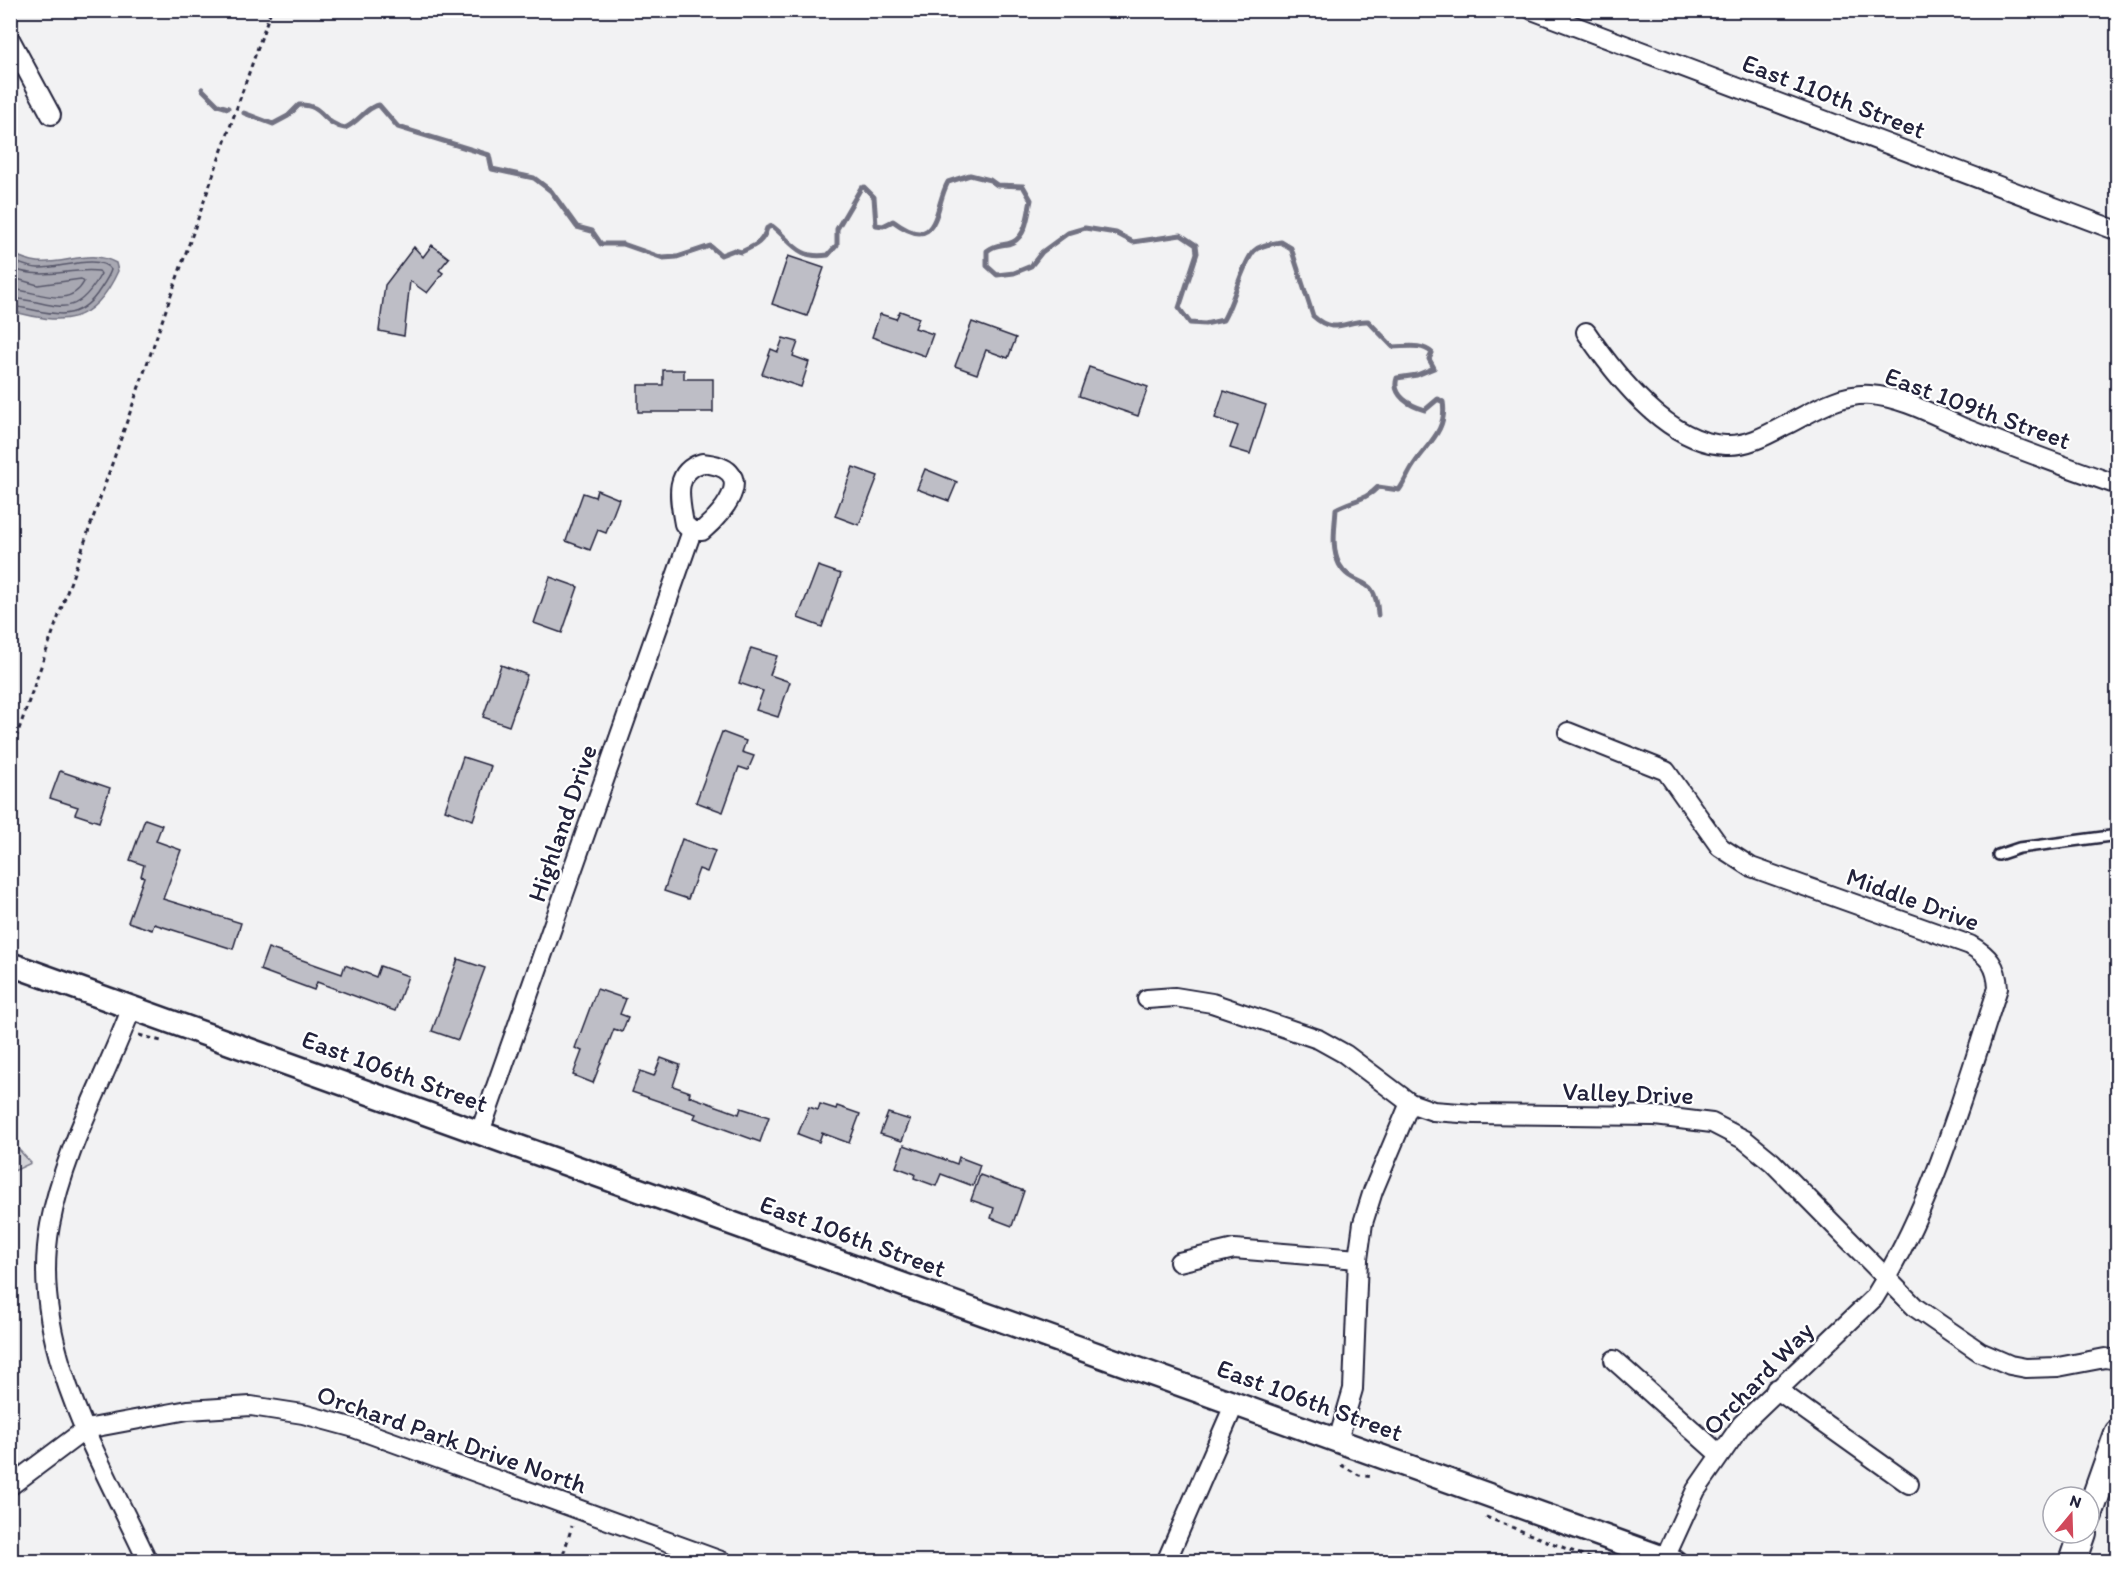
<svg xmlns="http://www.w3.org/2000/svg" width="2128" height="1572" viewBox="0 0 2128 1572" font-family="Itim,sans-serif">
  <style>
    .green { fill: #d3d3d8; stroke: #7a7a8a; stroke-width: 1.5 }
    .water { fill: #a8a8b2; stroke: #727282; stroke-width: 1.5 }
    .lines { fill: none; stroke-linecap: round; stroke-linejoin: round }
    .shore { stroke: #58586b; stroke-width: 1.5 }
    .stream { stroke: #727282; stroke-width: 5 }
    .building { fill: #bebec6; stroke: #22223b; stroke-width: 1.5 }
    .service-casing { stroke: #22223b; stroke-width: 14 }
    .minor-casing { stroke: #22223b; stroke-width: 22 }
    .tertiary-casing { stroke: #22223b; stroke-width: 27 }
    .secondary-casing { stroke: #22223b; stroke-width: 30 }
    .path { stroke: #22223b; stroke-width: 3; stroke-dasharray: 4.5 4.5; stroke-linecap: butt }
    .service { stroke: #fff; stroke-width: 9 }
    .minor { stroke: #fff; stroke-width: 18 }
    .tertiary { stroke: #fff; stroke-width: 22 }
    .secondary { stroke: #fff; stroke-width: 26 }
    .labels { text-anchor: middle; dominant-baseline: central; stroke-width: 4.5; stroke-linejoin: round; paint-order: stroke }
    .street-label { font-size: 26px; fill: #22223b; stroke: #fff }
  </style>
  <rect width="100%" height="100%" fill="#f2f2f3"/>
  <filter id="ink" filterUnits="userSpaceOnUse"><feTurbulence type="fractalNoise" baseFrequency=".0167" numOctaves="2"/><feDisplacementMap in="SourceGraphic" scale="12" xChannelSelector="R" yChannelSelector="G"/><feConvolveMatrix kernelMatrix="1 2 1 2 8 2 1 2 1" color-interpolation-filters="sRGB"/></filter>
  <g filter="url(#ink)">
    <polygon class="green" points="11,1141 31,1163 14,1171 11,1170"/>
    <path class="water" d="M11 253C19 257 28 261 38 262 65 265 90 248 116 263L118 271C93 326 63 325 11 311Z"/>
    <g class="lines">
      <g class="shore">
        <path d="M10 260C19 263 29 268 38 268 56 270 100 252 111 270 108 279 102 286 97 294 72 328 43 309 10 306"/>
        <path d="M10 268C46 281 65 268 99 271L101 274C72 325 56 301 10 298"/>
        <path d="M10 277 38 285 81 279 84 282C68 311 36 290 10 289"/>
      </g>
      <g class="stream">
        <polyline points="202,89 218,105 228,108"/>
        <path d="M244 113 273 124 288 116 299 105C324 104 322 124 345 128 359 122 366 107 379 105L398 127 489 155 492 169 534 178 551 191 577 227 592 231 601 244H623L663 258 677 257 710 246 721 255 734 250 741 252C754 246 763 243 767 228L772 226C792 241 797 260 828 255L837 245V229L861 188 864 187 874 197 876 225 883 226 893 221C940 256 934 206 948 182L970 175 990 180 997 185 1023 186 1031 200C1028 213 1027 235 1013 242 1004 247 998 242 987 251V266L997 275 1014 273 1031 266 1042 252 1068 233 1085 228 1116 233 1133 242 1181 235 1196 245 1197 253 1179 308 1190 323 1205 324 1223 320C1234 302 1242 264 1254 251 1261 244 1272 244 1281 242L1291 248 1313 316C1335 336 1345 320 1368 321L1393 347C1406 347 1422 343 1432 353L1429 359 1434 368 1417 375 1397 378C1391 396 1411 406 1425 410L1438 399 1443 402C1448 432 1425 445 1411 469 1407 476 1404 483 1399 490L1378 487C1365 501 1351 500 1336 509 1335 526 1331 548 1339 564 1354 591 1376 571 1378 615"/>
      </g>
    </g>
    <g class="building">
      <polygon points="432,245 449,258 439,270 443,273 427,293 410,281 404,336 379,331 385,285 414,247 423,257"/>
      <polygon points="788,256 824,268 807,316 772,304"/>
      <polygon points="900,311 919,318 915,328 933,334 925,356 872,337 880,314 896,319"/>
      <polygon points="972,322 1016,338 1008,358 986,350 977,374 955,366"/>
      <polygon points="783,338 798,342 793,356 809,362 801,387 762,374 771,349 778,352"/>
      <polygon points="1089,367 1148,387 1138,416 1079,396"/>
      <polygon points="663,370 684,370 684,379 713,379 713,412 638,412 638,385 663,385"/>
      <polygon points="1224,391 1266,405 1250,454 1230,448 1238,426 1215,418"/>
      <polygon points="853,467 878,476 859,525 835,516"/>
      <polygon points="925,469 957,482 949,501 917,489"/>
      <polygon points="597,490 619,499 606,533 598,530 590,550 566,541 583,493 595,497"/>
      <polygon points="818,566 841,574 822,627 798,618"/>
      <polygon points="550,577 578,587 562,633 534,623"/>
      <polygon points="751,648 777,656 770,675 790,682 778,717 756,710 763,691 739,683"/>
      <polygon points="501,665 527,675 509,726 483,717"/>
      <polygon points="722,732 746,741 742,752 754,756 748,770 739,767 723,812 696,802"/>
      <polygon points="463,757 491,766 473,820 445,810"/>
      <polygon points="60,771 110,788 99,822 75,814 78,807 50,798"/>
      <polygon points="145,819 162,825 156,841 181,850 163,899 241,923 233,949 154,924 152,930 128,922 144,877 141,876 144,865 130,860"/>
      <polygon points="682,839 715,851 707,872 699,869 688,899 664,891"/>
      <polygon points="268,948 342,974 345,965 376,977 380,966 408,976 395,1011 317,982 314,990 260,970"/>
      <polygon points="458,959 485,968 458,1040 432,1031"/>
      <polygon points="597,989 626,999 620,1014 628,1017 622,1032 614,1029 593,1083 573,1075 582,1051 575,1048"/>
      <polygon points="661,1058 680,1065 673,1086 690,1092 689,1096 739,1114 741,1108 769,1117 760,1142 694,1118 696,1114 632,1092 640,1071 654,1076"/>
      <polygon points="820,1104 836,1109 837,1106 860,1114 849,1143 822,1133 819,1142 798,1134 809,1107 818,1110"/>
      <polygon points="888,1113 910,1120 902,1141 880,1134"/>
      <polygon points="904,1145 957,1164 959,1157 980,1165 973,1186 941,1174 936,1186 914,1178 915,1174 896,1167"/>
      <polygon points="980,1175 1024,1191 1012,1226 991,1218 994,1208 971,1200"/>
    </g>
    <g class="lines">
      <g class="service-casing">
        <polyline id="service" points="1998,855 2019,848 2118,835"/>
      </g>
      <g class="minor-casing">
        <g id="minor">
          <polyline points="1532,10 2118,231"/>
          <polyline points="10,39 51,115"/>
          <path d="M1586 332C1615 375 1669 444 1726 445 1748 446 1767 435 1786 425 1812 412 1840 393 1870 395 1902 397 1936 416 1964 428 2015 448 2066 467 2118 485"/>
          <path d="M702 463C759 468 727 510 702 531H692L684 524C680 500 672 472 702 463Z"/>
          <path d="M1568 732 1666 771 1720 847 1751 867 1970 945C1989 956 1997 966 1998 988 1963 1094 1934 1203 1874 1298L1742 1424 1696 1490 1665 1558"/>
          <polyline points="1147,999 1175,997 1212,1003 1318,1039 1345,1054 1410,1103 1433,1111 1474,1114 1655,1116 1712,1123 1745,1140 1772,1162 1916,1308 1980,1352 2010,1365 2026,1368 2058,1367 2105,1358 2118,1360"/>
          <path d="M132 1007C105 1079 64 1149 50 1225 28 1345 100 1458 148 1562"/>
          <polyline points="480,1132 692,531"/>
          <polyline points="1179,1262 1234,1249 1358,1259"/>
          <polyline points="1614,1360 1719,1454"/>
          <polyline points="1776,1389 1909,1484"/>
          <polyline points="1338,1440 1353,1389 1358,1259 1363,1223 1373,1191 1410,1103"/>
          <polyline points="10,1486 86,1429 188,1410 251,1406 303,1414 351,1427 724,1562"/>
          <polyline points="1166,1562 1235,1403"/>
        </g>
      </g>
      <g class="tertiary-casing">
        <polyline id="tertiary" points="10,964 1675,1562"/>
      </g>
      <g class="secondary-casing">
        <g id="secondary">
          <polyline points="2089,1515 2118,1433"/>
          <polyline points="2073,1562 2083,1533"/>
        </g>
      </g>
      <g class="path">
        <polyline points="10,755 271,10"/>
        <polyline points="139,1035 161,1041"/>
        <polyline points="1341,1465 1359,1475 1373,1477"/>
        <polyline points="1486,1517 1600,1562"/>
        <polyline points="561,1562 572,1526"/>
      </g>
      <use href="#service" class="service"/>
      <use href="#minor" class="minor"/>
      <use href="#tertiary" class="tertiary"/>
      <use href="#secondary" class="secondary"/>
    </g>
  </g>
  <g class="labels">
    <g class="street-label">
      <text transform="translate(1834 96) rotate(21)">East 110th Street</text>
      <text transform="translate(1978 408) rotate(20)">East 109th Street</text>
      <text transform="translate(562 823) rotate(-71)">Highland Drive</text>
      <text transform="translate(1913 899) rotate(20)">Middle Drive</text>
      <text transform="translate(395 1071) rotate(20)">East 106th Street</text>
      <text transform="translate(1628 1093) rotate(2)">Valley Drive</text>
      <text transform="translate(853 1236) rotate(20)">East 106th Street</text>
      <text transform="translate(1758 1378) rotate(-46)">Orchard Way</text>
      <text transform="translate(1310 1400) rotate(20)">East 106th Street</text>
      <text transform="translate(452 1439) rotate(19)">Orchard Park Drive North</text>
    </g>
  </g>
  <rect width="2128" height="1572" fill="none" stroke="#fff" stroke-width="36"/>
  <rect x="18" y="18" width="2092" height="1536" fill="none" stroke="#22223b" stroke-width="2" filter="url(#ink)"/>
  <g transform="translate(2071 1515) rotate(19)"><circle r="28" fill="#ffffff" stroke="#a7a7b1" stroke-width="1.5"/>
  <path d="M0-4.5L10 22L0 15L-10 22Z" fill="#d1495b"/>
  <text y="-9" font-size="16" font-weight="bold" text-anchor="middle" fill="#22223b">N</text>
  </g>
</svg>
